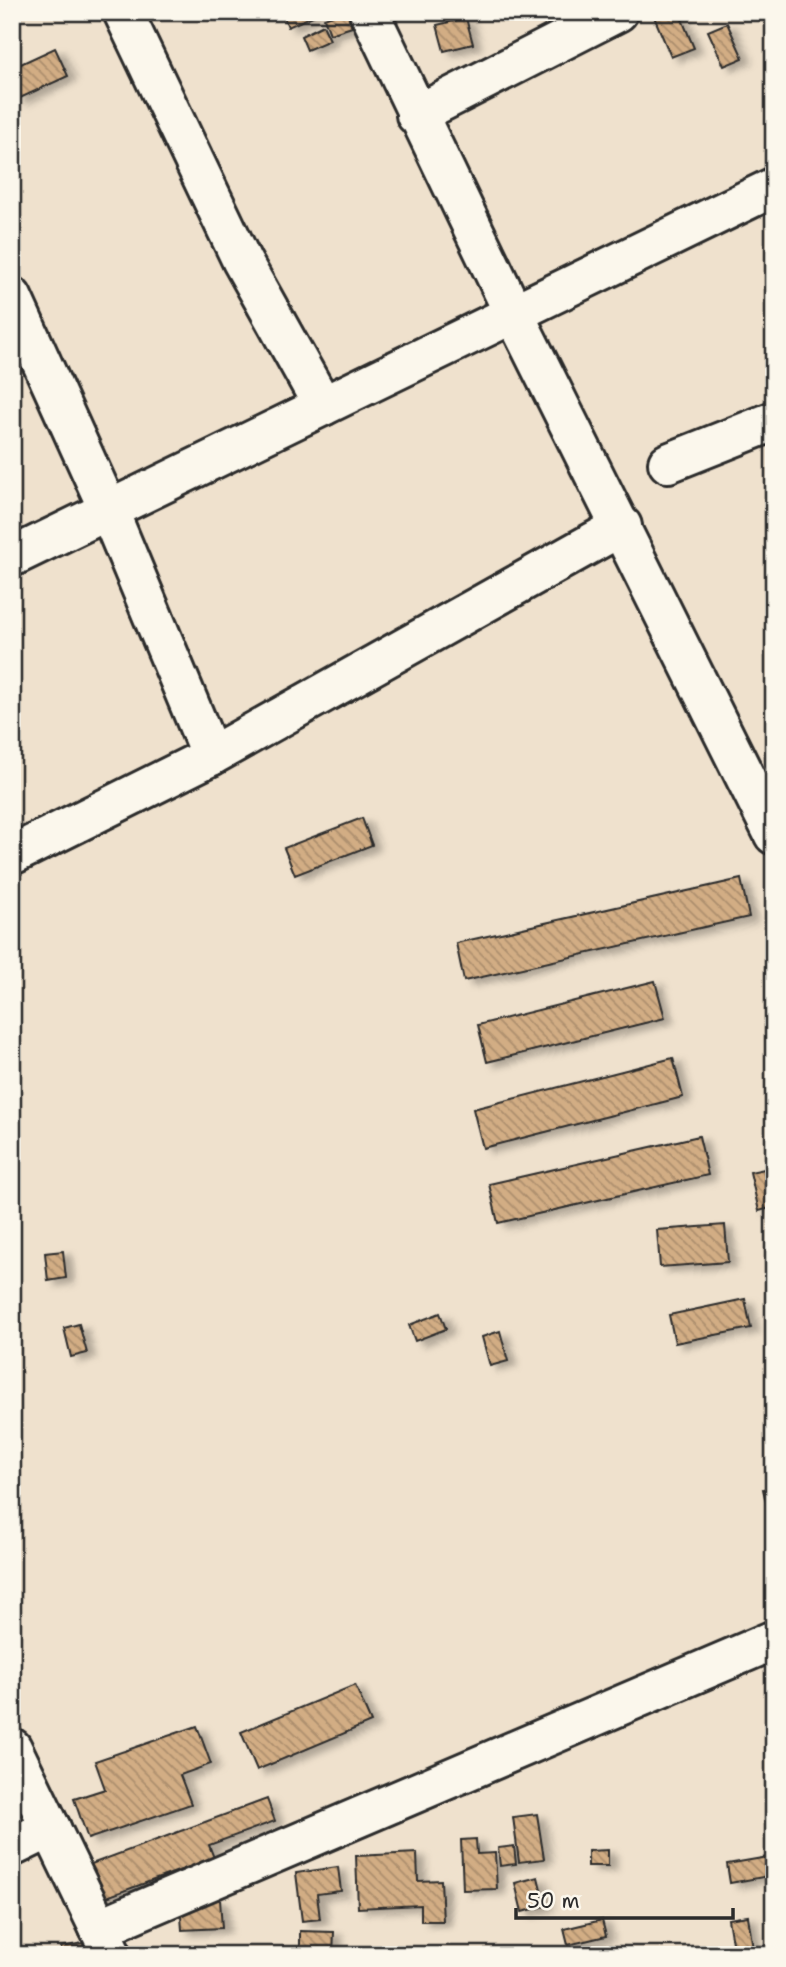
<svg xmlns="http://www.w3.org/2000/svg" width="786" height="1967" viewBox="0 0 786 1967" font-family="'Shantell Sans',sans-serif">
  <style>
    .building { fill: url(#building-back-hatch); stroke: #2b2b2b; stroke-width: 2; filter: url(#shadow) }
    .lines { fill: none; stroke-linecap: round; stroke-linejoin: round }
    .minor-casing { stroke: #2b2b2b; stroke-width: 44 }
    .minor { stroke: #fbf7ec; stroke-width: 38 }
  </style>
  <defs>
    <pattern id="building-back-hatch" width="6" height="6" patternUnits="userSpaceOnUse" patternTransform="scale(1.75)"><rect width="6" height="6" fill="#d2ad84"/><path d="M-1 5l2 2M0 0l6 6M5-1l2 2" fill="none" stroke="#ab8d6c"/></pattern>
    <filter id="shadow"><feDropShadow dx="8" dy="4.5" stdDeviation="3.5" flood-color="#0004"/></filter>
  </defs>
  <rect width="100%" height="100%" fill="#efe1cd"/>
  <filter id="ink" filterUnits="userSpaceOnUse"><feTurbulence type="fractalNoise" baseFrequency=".0143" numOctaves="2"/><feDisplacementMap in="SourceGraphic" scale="14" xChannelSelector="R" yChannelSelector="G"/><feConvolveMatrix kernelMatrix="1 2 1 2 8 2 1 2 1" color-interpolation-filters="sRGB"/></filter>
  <g filter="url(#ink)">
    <g class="building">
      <polygon points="282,12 319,12 320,13 288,27"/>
      <polygon points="341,12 347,12 352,27 330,34 324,18"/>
      <polygon points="652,12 679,12 694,48 671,57"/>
      <polygon points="466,18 473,44 444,51 437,25"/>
      <polygon points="727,23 743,58 724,66 708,31"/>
      <polygon points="323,25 330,40 307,50 301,36"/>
      <polygon points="55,48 68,76 18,99 12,86 12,68"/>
      <polygon points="362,818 372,845 295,875 284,848"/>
      <polygon points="741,879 749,917 464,981 456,943"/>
      <polygon points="655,981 665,1018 487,1062 478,1025"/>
      <polygon points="673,1058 683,1097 483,1148 473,1109"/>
      <polygon points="699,1136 708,1175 498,1223 489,1184"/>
      <polygon points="774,1167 774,1207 759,1211 750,1172"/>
      <polygon points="725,1225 728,1262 660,1267 657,1230"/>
      <polygon points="63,1251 66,1278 48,1281 45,1253"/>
      <polygon points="745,1299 751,1328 675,1343 669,1315"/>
      <polygon points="440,1313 446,1329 415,1341 409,1325"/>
      <polygon points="79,1324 87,1353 71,1357 64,1328"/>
      <polygon points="500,1331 508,1361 490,1366 482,1337"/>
      <polygon points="774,1487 774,1504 767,1506 763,1489"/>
      <polygon points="355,1685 371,1722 257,1770 241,1732"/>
      <polygon points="197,1726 211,1764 180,1775 191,1804 88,1839 74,1799 105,1789 95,1761"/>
      <polygon points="774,1772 774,1793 772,1793 769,1773"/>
      <polygon points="267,1799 275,1821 209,1845 214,1858 96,1901 83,1867"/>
      <polygon points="537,1814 544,1859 519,1862 513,1817"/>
      <polygon points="476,1839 477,1854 495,1853 497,1889 463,1890 461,1840"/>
      <polygon points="514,1846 516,1864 500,1866 498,1848"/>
      <polygon points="608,1850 608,1866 588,1866 588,1851"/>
      <polygon points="417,1853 418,1881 441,1880 443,1921 421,1921 421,1905 358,1908 356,1856"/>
      <polygon points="774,1856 774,1875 730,1883 727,1864"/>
      <polygon points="338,1867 341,1891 317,1894 320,1919 302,1921 296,1873"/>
      <polygon points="538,1877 545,1906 522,1912 515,1883"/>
      <polygon points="220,1899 222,1928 182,1930 180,1902"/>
      <polygon points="748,1916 754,1955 734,1955 728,1919"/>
      <polygon points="602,1920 606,1936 568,1945 564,1929"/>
      <polygon points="300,1931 334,1932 333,1955 300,1955"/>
      <polygon points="83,1943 85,1955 62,1955 61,1947"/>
      <polygon points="183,1951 202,1952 202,1955 183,1955"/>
    </g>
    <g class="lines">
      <g class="minor-casing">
        <g id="minor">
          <polyline points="123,12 242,261 323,406"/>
          <polyline points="369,12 514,314 774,835"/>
          <polyline points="416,115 618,12"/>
          <polyline points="12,297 109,511 211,756"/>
          <polyline points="668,463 774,421"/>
          <polyline points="12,557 774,187"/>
          <polyline points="12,855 211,756 622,526"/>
          <polyline points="12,1748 112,1955"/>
          <polyline points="12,1847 51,1828"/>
          <polyline points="99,1928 774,1640"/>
        </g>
      </g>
      <use href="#minor" class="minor"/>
    </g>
  </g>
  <rect width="786" height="1967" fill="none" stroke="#fbf7ec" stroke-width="42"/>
  <rect x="21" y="21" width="744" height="1925" fill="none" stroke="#2b2b2b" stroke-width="2.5" filter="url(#ink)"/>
  <path d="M516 1908v10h217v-10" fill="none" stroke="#2b2b2b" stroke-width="3.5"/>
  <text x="527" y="1908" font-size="21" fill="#2b2b2b" stroke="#fbf7ec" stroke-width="5" paint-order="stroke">50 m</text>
</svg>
